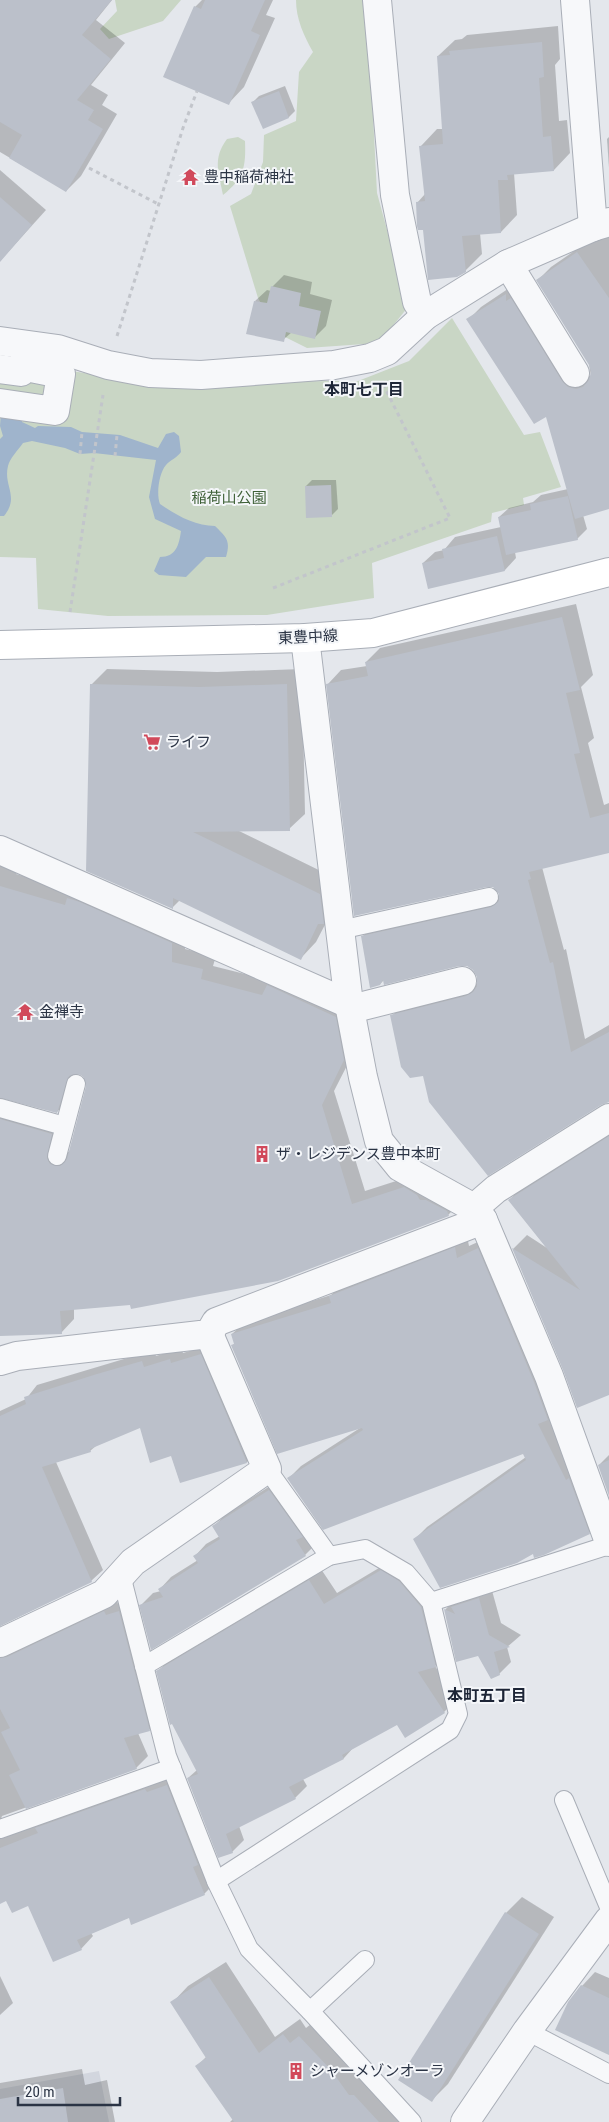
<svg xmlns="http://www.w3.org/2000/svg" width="609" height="2122" viewBox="0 0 609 2122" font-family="'Roboto Condensed','Noto Sans JP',sans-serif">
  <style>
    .built { fill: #d2d6de }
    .green { fill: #c9d6c5 }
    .water { fill: #9fb4cc }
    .shadow { fill: #0003; fill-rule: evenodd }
    .building { fill: #bbc0ca }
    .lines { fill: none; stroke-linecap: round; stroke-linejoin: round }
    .lane-casing { stroke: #a9aeb7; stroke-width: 20 }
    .street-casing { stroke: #a9aeb7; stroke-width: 30 }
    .secondary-casing { stroke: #a9aeb7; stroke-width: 30 }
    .path { stroke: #c2c5cb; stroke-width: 3; stroke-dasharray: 4 4; stroke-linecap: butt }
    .lane { stroke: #f7f8fa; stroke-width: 18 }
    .street { stroke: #f7f8fa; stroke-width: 28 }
    .secondary { stroke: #fff; stroke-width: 28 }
    .labels { text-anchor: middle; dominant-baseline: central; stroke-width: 4; stroke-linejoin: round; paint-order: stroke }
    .poi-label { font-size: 15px; fill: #2b3445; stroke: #f4f6f9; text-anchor: start }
    .park-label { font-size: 15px; fill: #3f6138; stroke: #f4f6f9 }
    .street-label { font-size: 15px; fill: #2b3445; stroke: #f4f6f9 }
    .neighbourhood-label { font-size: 16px; font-weight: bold; fill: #1d2536; stroke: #f4f6f9 }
  </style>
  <rect width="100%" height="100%" fill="#e4e7ec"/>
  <polygon class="built" points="99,2071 109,2122 0,2122 0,2089"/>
  <g class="green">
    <polygon points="115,0 181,0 163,21 109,39 100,29 117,11"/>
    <path d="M296 0H367L377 193 408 307 379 343 307 348 285 337 269 318 258 298 230 206 251 194 263 162 264 135 296 121 299 72 313 52C304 36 296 19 296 0Z"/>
    <path d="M238 137 245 141C246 167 244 178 223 195 219 173 212 159 227 139Z"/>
    <polygon points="452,318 524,435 540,432 561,487 523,498 524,505 492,513 491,522 372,563 374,598 267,615 108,616 38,609 36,558 0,557 0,359 138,382 358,381 409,361"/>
  </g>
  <path class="water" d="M1 413 22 416V422L35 428 38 426 71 427 82 432 120 435 158 448 166 434 174 432 179 436 181 452C177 458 170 460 166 465 159 473 156 494 160 504 176 515 195 526 215 526 226 537 231 540 226 557H206L186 577 159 575 154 571 160 557C176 557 179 545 181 531L155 519 149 497 156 460 94 453 80 454 65 448 32 441 23 443C18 450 10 458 8 466 3 486 20 496 4 516H0V439L3 436 0 426Z"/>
  <g class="shadow">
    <polygon points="0,0 112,0 96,20 125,43 91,85 108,95 102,105 117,114 81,176 66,191 0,152"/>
    <polygon points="202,0 273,0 266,15 275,18 244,87 228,104 195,7"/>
    <polygon points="558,26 560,59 555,65 559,121 567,120 570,153 554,170 514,173 517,215 501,232 480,233 482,254 465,271 424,228 417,203 425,194 421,146 437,129 444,129 438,56 455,40 462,39 467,35"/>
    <polygon points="285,86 295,111 289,117 263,127 253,102 259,96"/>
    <polygon points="609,137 609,168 607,139"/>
    <polygon points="0,170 46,210 0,261"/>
    <polygon points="609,232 609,508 583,515 587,529 577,539 515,552 516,558 505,570 423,563 435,552 444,550 455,537 501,527 499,517 509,508 533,502 541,495 568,489 547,415 468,320 481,307 518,282 581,374 591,376 589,364 538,280 551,267 593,238"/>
    <polygon points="284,275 312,282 310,294 332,300 326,326 314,338 292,332 283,340 255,301 267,290 271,291 272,287"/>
    <polygon points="312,480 336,480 338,509 332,515 306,486"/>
    <polygon points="576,604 593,675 581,687 594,738 588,743 604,805 609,803 609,849 542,867 564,950 566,949 585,1039 609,1025 609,1101 424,1074 392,1016 405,1002 478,983 478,976 474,969 467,965 459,965 384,980 380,984 362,937 376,923 501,895 497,888 487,885 328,684 341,670 367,666 366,662 380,648"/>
    <polygon points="107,669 217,672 302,669 305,814 289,829 237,830 335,878 329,917 316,942 301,958 180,900 172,908 91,685"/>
    <path d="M0 851 21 862 16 874 77 891 185 930V949L216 956 213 966 273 981 349 1004 357 1046 334 1091 365 1191 418 1174 461 1202 448 1215 131 1304 74 1309V1319L61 1333 0 1335ZM78 1072 87 1080 88 1087 70 1152 63 1151 64 1120 5 1102 2 1096 57 1112 70 1098Z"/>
    <polygon points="609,1133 609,1394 565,1370 513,1249 527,1235 547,1248 509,1200 523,1187"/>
    <polygon points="467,1236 469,1246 491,1236 602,1521 589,1533 533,1552 414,1540 427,1527 526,1457 524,1452 288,1479 301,1466 360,1428 232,1346 235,1343 232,1334 245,1322 331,1295 343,1283"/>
    <polygon points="213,1344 258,1450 247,1462 181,1481 172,1454 140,1426 97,1445 90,1451 56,1462 103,1570 91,1581 0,1626 0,1411 26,1399 37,1385 154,1350 156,1356 181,1348 183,1353"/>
    <polygon points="609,1455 609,1491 599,1465"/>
    <polygon points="281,1479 317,1543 305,1555 141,1605 153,1593 161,1591 160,1589 171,1577 198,1560 195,1556 206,1544 220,1536 214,1526 225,1515"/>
    <polygon points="394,1559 411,1569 447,1654 435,1666 456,1700 444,1712 405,1736 397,1724 354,1747 344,1758 303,1779 307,1786 295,1798 239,1826 244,1840 232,1852 188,1778 197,1770 158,1671 170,1659 321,1569 337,1593"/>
    <polygon points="491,1587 501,1623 521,1635 507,1647 511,1662 499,1674 479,1654 445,1610 456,1598"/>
    <polygon points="117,1600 118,1604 131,1600 161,1718 149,1730 138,1733 148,1756 136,1768 2,1816 1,1819 179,1774 216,1882 204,1894 130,1917 91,1933 93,1936 81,1949 29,1904 7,1900 0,1902 0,1652"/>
    <polygon points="522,1897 554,1917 448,2084 432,2100 506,1913"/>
    <polygon points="226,1962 275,2037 300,2019 306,2028 316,2020 410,2122 230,2122 233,2119 197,2066 207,2056 172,2003 188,1986"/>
    <polygon points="595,1972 609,1978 609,2049 582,1986"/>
    <polygon points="0,1976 13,2003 0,2015"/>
    <polygon points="82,2069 85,2085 107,2080 115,2122 0,2122 0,2083"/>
  </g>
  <g class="building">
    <polygon points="0,0 112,0 82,35 111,59 77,100 94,110 88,120 103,129 66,192 9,158 22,135 0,122"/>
    <polygon points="205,0 265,0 251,31 260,35 229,105 163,77 194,6 201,9"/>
    <polygon points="542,42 544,77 539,78 543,137 551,136 554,171 507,175 508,180 498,180 501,233 462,236 466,272 457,277 428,280 423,230 418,230 417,226 416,202 425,201 419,146 443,144 437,56 450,55 449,51"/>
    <polygon points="279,91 289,118 263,129 251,102"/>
    <polygon points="0,197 32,225 0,262"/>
    <polygon points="577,252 609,298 609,509 575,519 546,417 534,424 466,319 506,294 506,301 511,298 562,381 568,387 576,389 583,387 589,380 591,372 589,365 536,280"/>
    <polygon points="271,286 301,293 299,306 321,311 315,339 286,332 284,342 246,334 254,301 267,303"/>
    <polygon points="331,485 332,517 306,518 305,486"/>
    <polygon points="568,496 578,540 506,555 498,517 531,510 530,504"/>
    <polygon points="497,536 505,571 428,589 422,563 444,558 442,549"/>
    <polygon points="562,617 580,690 566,693 580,753 574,754 590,818 609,813 609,853 529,872 531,879 528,880 550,963 553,962 571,1052 609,1032 609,1102 601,1105 488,1176 429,1102 423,1076 410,1078 401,1067 390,1015 466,996 473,992 477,986 477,977 473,970 467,966 459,966 384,985 383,980 380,985 370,988 361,936 491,907 499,901 499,894 493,887 487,887 354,916 326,684 368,676 365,662"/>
    <polygon points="90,684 200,687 287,684 290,831 193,832 320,894 324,924 318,924 301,960 173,898 173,909 86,871"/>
    <polygon points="0,886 65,905 67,898 80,902 172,943 172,962 203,969 201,979 262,995 267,985 336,1017 344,1060 322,1105 352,1204 404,1187 417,1195 420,1200 426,1200 447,1211 449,1216 278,1281 131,1309 130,1305 60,1311 62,1334 0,1336 0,1119 52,1134 47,1158 50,1164 60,1166 67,1159 86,1086 83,1076 78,1074 69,1076 57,1113 0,1098"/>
    <polygon points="609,1136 609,1395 577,1408 563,1370 512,1248 580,1290 508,1200"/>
    <polygon points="455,1247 457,1258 478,1248 534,1382 548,1420 538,1424 566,1480 569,1478 590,1534 544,1555 534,1558 533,1554 517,1563 440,1588 413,1539 526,1460 523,1454 323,1530 287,1478 363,1430 362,1428 277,1454 231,1345 234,1344 231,1334 331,1303 329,1296"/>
    <polygon points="201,1354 247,1463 180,1483 171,1456 150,1463 140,1428 90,1449 91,1452 42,1467 92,1582 0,1626 0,1416 26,1404 24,1397 97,1374 142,1361 144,1367 170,1359 171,1363"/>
    <polygon points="609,1460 609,1496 598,1465"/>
    <polygon points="269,1490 303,1537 296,1540 306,1556 151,1650 139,1605 163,1597 158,1589 198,1563 193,1556 220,1539 212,1526"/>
    <polygon points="381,1570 399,1581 421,1607 436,1667 418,1672 445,1713 405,1738 397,1725 342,1755 344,1759 289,1787 296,1799 226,1834 233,1853 218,1858 187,1778 198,1774 172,1724 170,1725 156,1671 309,1580 324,1604"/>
    <polygon points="479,1598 489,1635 510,1647 494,1652 500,1675 491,1679 478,1656 456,1662 444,1609 455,1614 451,1607"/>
    <polygon points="104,1611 106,1615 119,1611 150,1731 124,1738 137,1769 26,1809 9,1775 20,1770 1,1732 10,1728 0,1709 0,1658 7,1657"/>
    <polygon points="167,1785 198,1865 193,1867 205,1895 131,1925 129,1918 77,1940 82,1950 53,1962 28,1906 12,1913 6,1901 0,1904 0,1848 38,1833 35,1828 145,1789 147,1792"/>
    <polygon points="505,1912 539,1934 432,2102 398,2080"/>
    <polygon points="209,1977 259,2053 283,2034 290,2043 299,2036 331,2070 349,2095 354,2095 379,2122 234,2122 195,2066 206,2058 170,2002"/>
    <polygon points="581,1985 609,1998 609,2055 555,2030 568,2002"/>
    <polygon points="63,2088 68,2122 0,2122 0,2099"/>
  </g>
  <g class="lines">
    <g class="lane-casing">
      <g id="lane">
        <polyline points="340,930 489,897"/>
        <polyline points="0,1108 64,1126"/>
        <polyline points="57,1156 76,1084"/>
        <polyline points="267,1469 329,1556"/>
        <polyline points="121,1575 167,1756 216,1881 249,1949 310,2011 412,2122"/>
        <polyline points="431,1602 609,1545"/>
        <polyline points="144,1666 329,1556 365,1549 406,1573 431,1602 458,1714 450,1730 216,1881"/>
        <polyline points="564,1800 609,1907"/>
        <polyline points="0,1829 172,1768"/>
        <polyline points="310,2011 365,1960"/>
        <polyline points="527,2031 609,2074"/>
      </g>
    </g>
    <g class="street-casing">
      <g id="street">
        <polyline points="377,0 395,195 417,302 426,315"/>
        <polyline points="575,0 593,227"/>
        <polyline points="508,264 575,373"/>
        <polyline points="0,341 58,349 108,365 150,373 201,375 334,365 370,358 387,351 426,315 508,264 593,227 609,222"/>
        <polyline points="0,369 21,372 21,366 61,374 55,411 0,403"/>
        <polyline points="305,638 349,1004 363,1077 379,1141 400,1167 474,1208 483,1220 549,1376 609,1542"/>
        <polyline points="0,850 349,1004"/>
        <polyline points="351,1009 462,981"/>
        <polyline points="474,1208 496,1189 609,1118"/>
        <polyline points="0,1361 17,1356 209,1334 216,1322 483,1220"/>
        <polyline points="0,1643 104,1594 133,1562 267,1469 209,1334"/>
        <polyline points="465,2122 527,2031 609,1920"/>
      </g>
    </g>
    <g class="secondary-casing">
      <polyline id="secondary" points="0,645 305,638 373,633 609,572"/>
    </g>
    <g class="path">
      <polyline points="89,168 160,205"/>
      <polyline points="117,336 183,128 197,91"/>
      <polyline points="80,454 82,432"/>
      <polyline points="115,456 117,435"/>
      <polyline points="273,588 450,518 384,386"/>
      <polyline points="70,612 103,395"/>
    </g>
    <use href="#lane" class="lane"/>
    <use href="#street" class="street"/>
    <use href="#secondary" class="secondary"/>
  </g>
  <defs>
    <g id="temple-bare" transform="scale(1.35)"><path d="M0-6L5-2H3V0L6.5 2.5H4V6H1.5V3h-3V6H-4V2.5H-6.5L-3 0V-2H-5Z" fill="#d1495b" stroke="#f4f6f9" stroke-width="2.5" paint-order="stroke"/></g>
    <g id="supermarket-bare" transform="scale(1.35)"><path d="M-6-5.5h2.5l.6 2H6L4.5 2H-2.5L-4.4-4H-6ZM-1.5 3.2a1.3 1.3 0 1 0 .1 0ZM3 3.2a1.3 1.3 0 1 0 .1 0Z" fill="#d1495b" stroke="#f4f6f9" stroke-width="2.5" paint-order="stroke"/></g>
    <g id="building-bare" transform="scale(1.35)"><path d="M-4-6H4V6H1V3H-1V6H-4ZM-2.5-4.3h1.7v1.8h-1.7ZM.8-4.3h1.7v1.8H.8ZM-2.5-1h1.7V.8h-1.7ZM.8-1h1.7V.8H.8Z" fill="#d1495b" stroke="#f4f6f9" stroke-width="2.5" paint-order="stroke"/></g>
  </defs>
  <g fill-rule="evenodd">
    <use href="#temple-bare" x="190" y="177"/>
    <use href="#supermarket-bare" x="152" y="742"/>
    <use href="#temple-bare" x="25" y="1012"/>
    <use href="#building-bare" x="262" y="1154"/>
    <use href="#building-bare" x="296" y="2071"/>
  </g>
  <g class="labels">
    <g class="poi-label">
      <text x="204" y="177">豊中稲荷神社</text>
      <text x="166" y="742">ライフ</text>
      <text x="39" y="1012">金禅寺</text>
      <text x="276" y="1154">ザ・レジデンス豊中本町</text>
      <text x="310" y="2071">シャーメゾンオーラ</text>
    </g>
    <g class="park-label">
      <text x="229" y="498">稲荷山公園</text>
    </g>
    <g class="street-label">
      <text transform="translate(308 637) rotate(-3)">東豊中線</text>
    </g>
    <g class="neighbourhood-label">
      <text x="364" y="389">本町七丁目</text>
      <text x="487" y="1695">本町五丁目</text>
    </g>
  </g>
  <path d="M18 2097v8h102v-8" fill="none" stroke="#2b3445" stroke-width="2.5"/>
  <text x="25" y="2097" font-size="15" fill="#2b3445" stroke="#f4f6f9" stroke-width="4" paint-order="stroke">20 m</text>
</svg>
